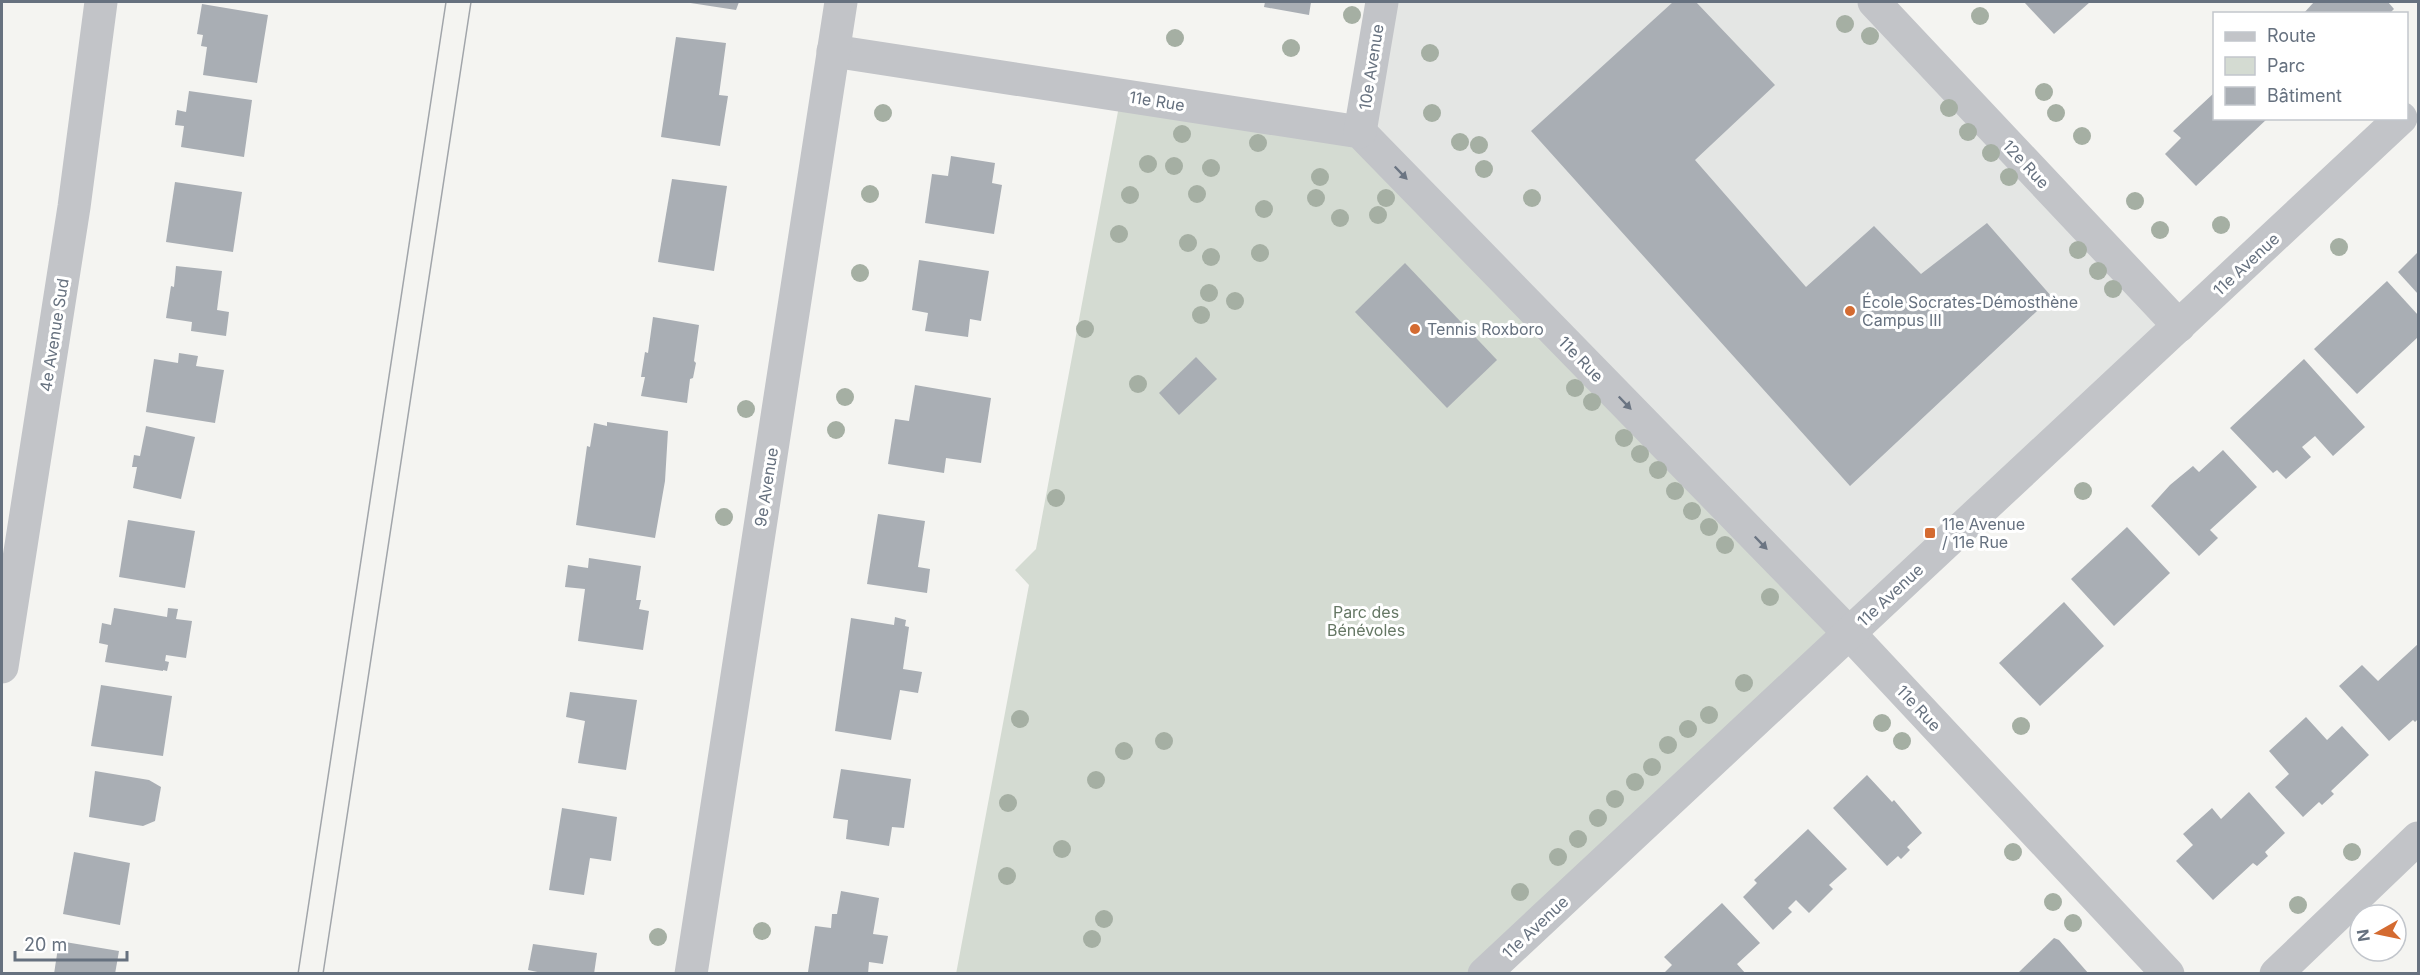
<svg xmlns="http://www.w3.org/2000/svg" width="2420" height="975" viewBox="0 0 2420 975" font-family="Inter,sans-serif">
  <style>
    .built { fill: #e4e6e4 }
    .green { fill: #d4dbd2 }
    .building { fill: #a9aeb4 }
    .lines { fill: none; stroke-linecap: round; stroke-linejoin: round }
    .street { stroke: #c2c4c8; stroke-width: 33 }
    .tram { stroke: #a1a5aa; stroke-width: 1.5 }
    .tree { fill: #a5afa3 }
    .oneway { fill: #6b7583 }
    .poi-dot { fill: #d46b31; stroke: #fff; stroke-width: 2 }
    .labels { text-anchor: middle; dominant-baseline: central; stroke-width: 6; stroke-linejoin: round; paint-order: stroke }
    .street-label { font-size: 16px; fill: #66717f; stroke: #fff }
    .poi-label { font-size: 16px; fill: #66717f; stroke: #fff; text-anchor: start }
    .park-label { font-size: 16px; fill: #657764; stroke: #fff }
  </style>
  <rect width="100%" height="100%" fill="#f4f4f1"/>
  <polygon class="built" points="1382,2 1874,2 2179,326 1849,633 1360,132"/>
  <polygon class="green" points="1119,106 1360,132 1849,633 1484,973 956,974 1029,585 1015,570 1036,549"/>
  <g class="building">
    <polygon points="684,2 739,2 736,10"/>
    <polygon points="1265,2 1311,2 1309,15 1264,7"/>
    <polygon points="1673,2 1696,2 1775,85 1695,160 1806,287 1874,226 1921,274 1987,223 2052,297 1850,486 1531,131"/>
    <polygon points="2024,2 2090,2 2054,34"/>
    <polygon points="2314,2 2388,2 2394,9 2389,14 2303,14"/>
    <polygon points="202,4 268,15 257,83 203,75 207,47 201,46 203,35 197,34"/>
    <polygon points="676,37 726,43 719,95 728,96 720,146 661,137"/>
    <polygon points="189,91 252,100 244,157 181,147 184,126 175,125 177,110 186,112"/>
    <polygon points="2214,93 2214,118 2268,118 2196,186 2165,154 2181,138 2173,131"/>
    <polygon points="951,156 995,163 992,183 1002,185 994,234 925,223 932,174 948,176"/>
    <polygon points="672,179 727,186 714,271 658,262"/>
    <polygon points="175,182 242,192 233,252 166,242"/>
    <polygon points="2418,252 2418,294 2398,272"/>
    <polygon points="919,260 989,271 981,321 970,319 968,337 925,331 928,313 912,310"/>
    <polygon points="1405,263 1497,360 1447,408 1355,312"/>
    <polygon points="176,266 222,271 217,310 229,312 226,336 191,331 192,322 166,318 171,286 174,287"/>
    <polygon points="2387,281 2418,315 2418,337 2357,394 2314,349"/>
    <polygon points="653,317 699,325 694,361 696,363 693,378 690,379 687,403 641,396 645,377 641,377 645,352 648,353"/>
    <polygon points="179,353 198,356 196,366 224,370 215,423 146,412 154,359 178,363"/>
    <polygon points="1196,357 1217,379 1179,415 1159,393"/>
    <polygon points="2304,359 2365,427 2333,456 2315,436 2302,447 2311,457 2286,479 2277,470 2273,473 2230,428"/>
    <polygon points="915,385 991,398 981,463 946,458 944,473 888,464 895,419 909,421"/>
    <polygon points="607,422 668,431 665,481 655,538 576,525 587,446 590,447 594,423 607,426"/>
    <polygon points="146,426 195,437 181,499 133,488 137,467 132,467 134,455 140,456"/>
    <polygon points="2223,450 2257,487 2210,530 2218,538 2199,556 2151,506 2170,485 2193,466 2199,472"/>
    <polygon points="878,514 925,521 918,567 930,569 927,593 867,584"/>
    <polygon points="128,520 195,531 185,588 119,577"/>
    <polygon points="2127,527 2170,573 2114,626 2071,579"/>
    <polygon points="589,558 641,566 636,600 641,600 639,609 649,611 643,650 578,641 585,589 565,587 568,565 588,568"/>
    <polygon points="2064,602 2104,646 2040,706 1999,663"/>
    <polygon points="114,608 167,617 168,608 178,609 176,619 192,621 186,658 166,655 165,661 169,662 167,671 163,670 163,671 105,662 108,645 99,643 102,623 111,625"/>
    <polygon points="895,617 906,620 905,626 909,627 903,669 922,672 918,693 900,690 891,740 835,731 851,618 894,625"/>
    <polygon points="2418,644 2418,719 2415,722 2413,720 2389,741 2339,686 2362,665 2378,681"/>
    <polygon points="101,685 172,696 163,756 91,746"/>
    <polygon points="570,692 637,700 626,770 578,763 585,721 566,717"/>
    <polygon points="2306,717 2327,740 2342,726 2369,755 2331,791 2334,794 2322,805 2319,802 2303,817 2275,787 2289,774 2269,751"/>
    <polygon points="841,769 911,779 904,828 892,827 889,846 846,839 848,820 833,818"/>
    <polygon points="95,771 149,780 161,787 155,821 143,826 89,817"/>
    <polygon points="1867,775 1892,802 1894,800 1922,833 1907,847 1910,850 1901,859 1898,856 1887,866 1833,808"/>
    <polygon points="2249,792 2285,833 2265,852 2268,856 2257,866 2253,863 2213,900 2176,861 2193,845 2183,834 2212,808 2221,819"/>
    <polygon points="562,808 617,817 611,861 590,858 584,895 549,890"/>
    <polygon points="1808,829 1847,869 1829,885 1833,889 1809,913 1796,900 1788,908 1792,912 1773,930 1743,897 1757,883 1754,880"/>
    <polygon points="74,852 130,863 120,925 63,914"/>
    <polygon points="841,891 879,898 873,934 888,936 883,964 869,962 868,974 810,974 808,972 815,926 831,928 832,914 837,914"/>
    <polygon points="1722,903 1760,943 1737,964 1746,974 1663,974 1672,965 1664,957"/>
    <polygon points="2054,938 2059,940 2089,974 2017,974"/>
    <polygon points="59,941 119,951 115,974 54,974"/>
    <polygon points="533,944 597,953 594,974 547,974 528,970"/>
  </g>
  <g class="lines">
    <g class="street">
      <polyline points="1874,2 2179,326"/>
      <polyline points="833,51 1360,132 1849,633 2168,974"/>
      <polyline points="1360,132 1382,2"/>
      <polyline points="2,667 74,207 101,2"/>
      <polyline points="691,974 841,2"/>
      <polyline points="1484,974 2401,118"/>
      <polyline points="2276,974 2418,838"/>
    </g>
    <g class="tram">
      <polyline points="298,974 446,2"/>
      <polyline points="323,974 471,2"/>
    </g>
  </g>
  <g class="tree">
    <circle cx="1352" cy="15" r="9"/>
    <circle cx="1980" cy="16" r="9"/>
    <circle cx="1845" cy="24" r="9"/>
    <circle cx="1870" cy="36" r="9"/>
    <circle cx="1175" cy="38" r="9"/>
    <circle cx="1291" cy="48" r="9"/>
    <circle cx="1430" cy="53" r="9"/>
    <circle cx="2044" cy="92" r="9"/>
    <circle cx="1949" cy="108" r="9"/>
    <circle cx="883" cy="113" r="9"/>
    <circle cx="1432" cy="113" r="9"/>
    <circle cx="2056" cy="113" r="9"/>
    <circle cx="1968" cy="132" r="9"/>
    <circle cx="1182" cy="134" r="9"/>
    <circle cx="2082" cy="136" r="9"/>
    <circle cx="1460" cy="142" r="9"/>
    <circle cx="1258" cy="143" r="9"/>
    <circle cx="1479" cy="145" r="9"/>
    <circle cx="1991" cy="153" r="9"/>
    <circle cx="1148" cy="164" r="9"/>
    <circle cx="1174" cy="166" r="9"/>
    <circle cx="1211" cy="168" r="9"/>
    <circle cx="1484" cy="169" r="9"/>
    <circle cx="1320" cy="177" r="9"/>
    <circle cx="2009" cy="177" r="9"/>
    <circle cx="870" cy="194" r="9"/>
    <circle cx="1197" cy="194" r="9"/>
    <circle cx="1130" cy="195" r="9"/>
    <circle cx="1316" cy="198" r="9"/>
    <circle cx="1386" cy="198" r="9"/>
    <circle cx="1532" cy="198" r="9"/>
    <circle cx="2135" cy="201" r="9"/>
    <circle cx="1264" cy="209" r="9"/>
    <circle cx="1378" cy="215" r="9"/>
    <circle cx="1340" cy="218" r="9"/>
    <circle cx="2221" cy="225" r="9"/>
    <circle cx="2160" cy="230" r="9"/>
    <circle cx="1119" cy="234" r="9"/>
    <circle cx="1188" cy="243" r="9"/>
    <circle cx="2339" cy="247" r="9"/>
    <circle cx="2078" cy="250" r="9"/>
    <circle cx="1260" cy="253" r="9"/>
    <circle cx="1211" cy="257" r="9"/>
    <circle cx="2098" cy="271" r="9"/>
    <circle cx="860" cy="273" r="9"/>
    <circle cx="2113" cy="289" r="9"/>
    <circle cx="1209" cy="293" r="9"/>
    <circle cx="1235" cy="301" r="9"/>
    <circle cx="1201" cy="315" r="9"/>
    <circle cx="1085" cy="329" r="9"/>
    <circle cx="1138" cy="384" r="9"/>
    <circle cx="1575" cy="388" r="9"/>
    <circle cx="845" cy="397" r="9"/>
    <circle cx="1592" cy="402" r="9"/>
    <circle cx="746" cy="409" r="9"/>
    <circle cx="836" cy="430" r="9"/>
    <circle cx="1624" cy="438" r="9"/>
    <circle cx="1640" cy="454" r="9"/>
    <circle cx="1658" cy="470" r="9"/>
    <circle cx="1675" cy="491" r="9"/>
    <circle cx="2083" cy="491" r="9"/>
    <circle cx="1056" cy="498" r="9"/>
    <circle cx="1692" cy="511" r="9"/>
    <circle cx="724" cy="517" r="9"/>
    <circle cx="1709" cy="527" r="9"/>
    <circle cx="1725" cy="545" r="9"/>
    <circle cx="1770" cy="597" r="9"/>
    <circle cx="1744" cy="683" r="9"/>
    <circle cx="1709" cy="715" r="9"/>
    <circle cx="1020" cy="719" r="9"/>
    <circle cx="1882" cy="723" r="9"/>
    <circle cx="2021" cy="726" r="9"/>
    <circle cx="1688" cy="729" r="9"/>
    <circle cx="1164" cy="741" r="9"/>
    <circle cx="1902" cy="741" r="9"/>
    <circle cx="1668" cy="745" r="9"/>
    <circle cx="1124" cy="751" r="9"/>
    <circle cx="1652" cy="767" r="9"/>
    <circle cx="1096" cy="780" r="9"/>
    <circle cx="1635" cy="782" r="9"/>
    <circle cx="1615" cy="799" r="9"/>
    <circle cx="1008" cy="803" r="9"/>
    <circle cx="1598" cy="818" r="9"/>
    <circle cx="1578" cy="839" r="9"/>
    <circle cx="1062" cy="849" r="9"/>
    <circle cx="2013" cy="852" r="9"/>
    <circle cx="2352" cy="852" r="9"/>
    <circle cx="1558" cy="857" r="9"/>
    <circle cx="1007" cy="876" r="9"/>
    <circle cx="1520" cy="892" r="9"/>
    <circle cx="2053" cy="902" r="9"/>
    <circle cx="2298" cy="905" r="9"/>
    <circle cx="1104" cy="919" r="9"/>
    <circle cx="2073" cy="923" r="9"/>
    <circle cx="762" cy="931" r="9"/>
    <circle cx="658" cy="937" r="9"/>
    <circle cx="1092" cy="939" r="9"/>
  </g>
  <defs><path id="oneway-solid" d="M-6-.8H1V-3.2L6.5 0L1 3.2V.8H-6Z" transform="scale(1.5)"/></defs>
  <g class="oneway">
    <use href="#oneway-solid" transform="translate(1401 173) rotate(46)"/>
    <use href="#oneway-solid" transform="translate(1625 403) rotate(46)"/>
    <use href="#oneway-solid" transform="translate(1761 543) rotate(46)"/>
  </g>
  <g class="poi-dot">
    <circle cx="1850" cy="311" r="6"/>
    <circle cx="1415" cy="329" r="6"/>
    <rect x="1924" y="527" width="12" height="12" rx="3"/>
  </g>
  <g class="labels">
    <g class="street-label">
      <text transform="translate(1371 67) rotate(-81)">10e Avenue</text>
      <text transform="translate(1157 101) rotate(9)">11e Rue</text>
      <text transform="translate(2026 164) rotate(47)">12e Rue</text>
      <text transform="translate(2246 264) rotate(-43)">11e Avenue</text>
      <text transform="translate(54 335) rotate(-81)">4e Avenue Sud</text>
      <text transform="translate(1581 359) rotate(46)">11e Rue</text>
      <text transform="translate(766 487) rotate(-81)">9e Avenue</text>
      <text transform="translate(1890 595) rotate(-43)">11e Avenue</text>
      <text transform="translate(1919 708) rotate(47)">11e Rue</text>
      <text transform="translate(1535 927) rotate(-43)">11e Avenue</text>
    </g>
    <g class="poi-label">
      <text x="1862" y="302">École Socrates-Démosthène<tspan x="1862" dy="18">Campus III</tspan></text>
      <text x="1427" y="329">Tennis Roxboro</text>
      <text x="1942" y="524">11e Avenue<tspan x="1942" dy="18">/ 11e Rue</tspan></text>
    </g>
    <g class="park-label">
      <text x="1366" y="612">Parc des<tspan x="1366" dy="18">Bénévoles</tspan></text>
    </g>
  </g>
  <rect width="2420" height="975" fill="none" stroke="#66717f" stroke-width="6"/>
  <rect x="2213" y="12" width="195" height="108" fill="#ffffff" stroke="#c2c6cc" stroke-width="1.5"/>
  <rect x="2225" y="32" width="30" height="9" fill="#c2c4c8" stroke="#c2c6cc" stroke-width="1.5"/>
  <text x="2267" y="42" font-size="18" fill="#66717f">Route</text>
  <rect x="2225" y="57" width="30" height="18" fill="#d4dbd2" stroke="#c2c6cc" stroke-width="1.5"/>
  <text x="2267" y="72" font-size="18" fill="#66717f">Parc</text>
  <rect x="2225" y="87" width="30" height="18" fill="#a9aeb4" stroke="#c2c6cc" stroke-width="1.5"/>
  <text x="2267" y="102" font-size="18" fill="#66717f">Bâtiment</text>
  <g transform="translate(2378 933) rotate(261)"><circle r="28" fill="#ffffff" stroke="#c2c6cc" stroke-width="1.5"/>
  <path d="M0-4.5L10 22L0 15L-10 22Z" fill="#d46b31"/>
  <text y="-9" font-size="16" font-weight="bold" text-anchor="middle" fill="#66717f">N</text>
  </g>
  <path d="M15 951v9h112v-9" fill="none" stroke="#66717f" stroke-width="3"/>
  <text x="24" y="951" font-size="18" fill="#66717f" stroke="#ffffff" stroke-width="4.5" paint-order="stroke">20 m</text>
</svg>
